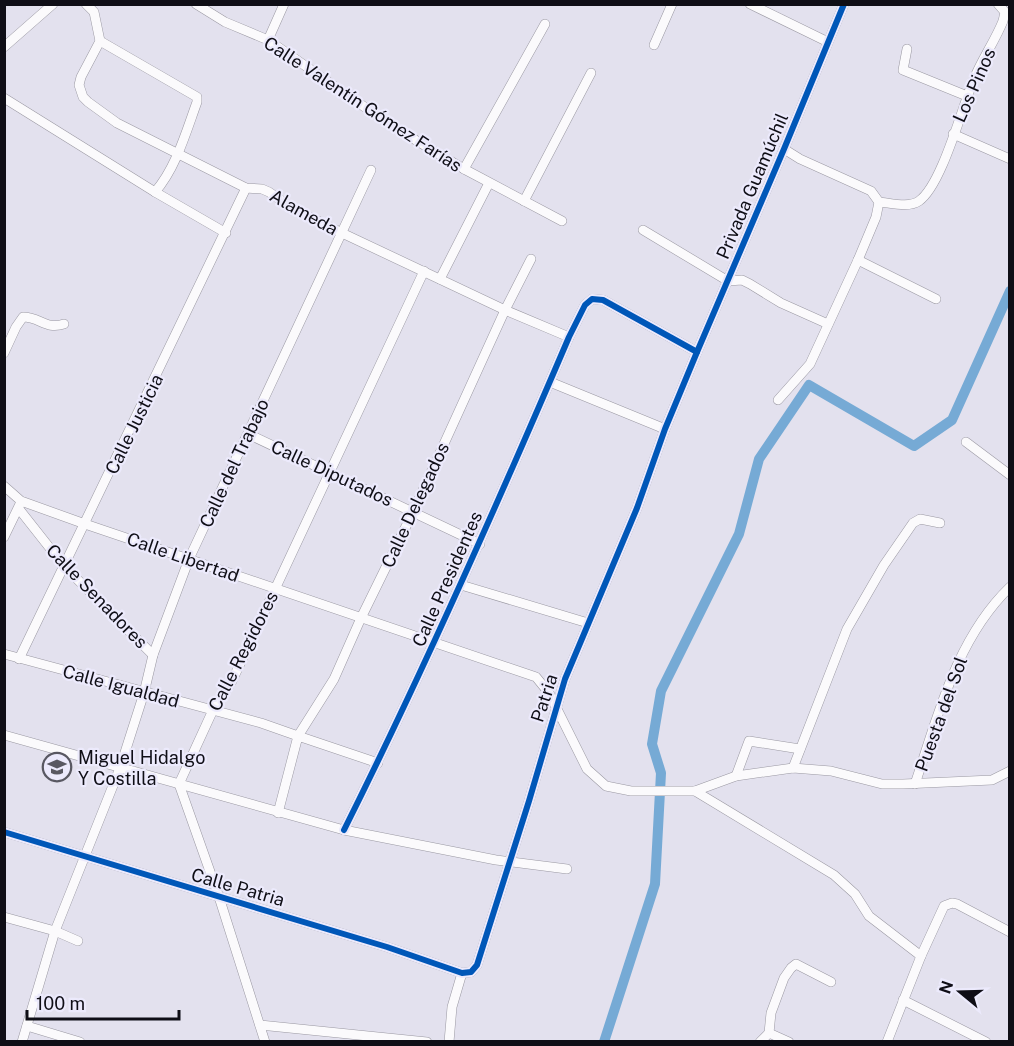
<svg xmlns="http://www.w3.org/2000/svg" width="1014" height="1046" viewBox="0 0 1014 1046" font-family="'Public Sans',sans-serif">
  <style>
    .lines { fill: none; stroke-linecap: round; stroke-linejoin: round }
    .canal { stroke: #76aad5; stroke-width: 10 }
    .street-casing { stroke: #9a98a2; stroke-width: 10 }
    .street { stroke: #fbfafc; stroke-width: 9 }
    .cycleway-casing { stroke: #eceafc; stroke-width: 10 }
    .cycleway { stroke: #0057b8; stroke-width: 6 }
    .labels { text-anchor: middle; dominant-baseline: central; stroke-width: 4.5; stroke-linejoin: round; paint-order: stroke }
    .street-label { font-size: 18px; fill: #0f0e16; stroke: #eceafc }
    .poi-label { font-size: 18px; fill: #0f0e16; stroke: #eceafc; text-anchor: start }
  </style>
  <rect width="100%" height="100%" fill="#e3e1ee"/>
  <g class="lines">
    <polyline class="canal" points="604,1042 655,884 661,773 652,744 661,691 739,534 759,459 809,385 914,446 952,420 1010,291"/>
    <g class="street-casing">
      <g id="street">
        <polyline points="86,4 94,12 100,41 81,77 79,85 83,97 88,102 117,123 246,188 262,189 269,192 292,208 342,233 505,310 569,337"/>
        <polyline points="196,4 225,22 268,40 392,126 464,169 562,221"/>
        <polyline points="750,4 828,42"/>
        <polyline points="268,40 284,4"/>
        <polyline points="654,45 672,4"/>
        <polyline points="4,47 53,4"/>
        <polyline points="907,49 903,70 967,96"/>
        <path d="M4 98 155 192C176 168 186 132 197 102V97L100 41"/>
        <polyline points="953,134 1010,159"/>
        <polyline points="464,169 545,24"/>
        <polyline points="155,192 226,233"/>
        <polyline points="524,201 591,73"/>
        <path d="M879 202C891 203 909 208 919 201 942 185 962 107 974 79 982 59 995 41 1003 21L1005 12 998 4"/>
        <polyline points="643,230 728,281 742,280 750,284 781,303 828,324"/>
        <polyline points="858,260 936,299"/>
        <polyline points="440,279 489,183"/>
        <path d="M4 353 16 327 23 317C40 317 46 330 64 324"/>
        <polyline points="550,382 665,429"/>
        <polyline points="778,400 810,364 858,260 876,217 879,202 871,191 800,159 784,149"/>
        <polyline points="248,434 480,544"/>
        <polyline points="966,442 1010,475"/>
        <polyline points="4,486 21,501 85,524 536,677 549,693 587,769 606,786 631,791 695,791 834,875 855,894 869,916 921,956"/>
        <polyline points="19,509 64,566 153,655"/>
        <polyline points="4,537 20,504"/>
        <polyline points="461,585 588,623"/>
        <polyline points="4,654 261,723 298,736 334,679 361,618 413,512 505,310 531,259"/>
        <polyline points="19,659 246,188"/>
        <polyline points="4,735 344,830 496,860 567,869"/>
        <polyline points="793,768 847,629 884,565 913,523 920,519 940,523"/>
        <polyline points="736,776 749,741 800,749"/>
        <path d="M915 784C938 716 956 639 1010 587"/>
        <polyline points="695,791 736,776 793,768 831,771 882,784 903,784 992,780 1010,771"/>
        <polyline points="278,813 298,736 378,763"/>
        <path d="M344 830C425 668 498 503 569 337L585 305 592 299 603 300 697 352 784 149 844 4"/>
        <polyline points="4,832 387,947 462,973 471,972 477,965 529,801 565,679 637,508 665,429 697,352"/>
        <polyline points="4,917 55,931 78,941"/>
        <polyline points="903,1000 986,1042"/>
        <polyline points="260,1025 427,1042"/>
        <polyline points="27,1026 80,1042"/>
        <polyline points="769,1033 789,1042"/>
        <polyline points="22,1042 55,931 120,768 144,693 153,655 189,559 371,170"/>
        <polyline points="265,1042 219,897 179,784 213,710 232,681 424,271"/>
        <polyline points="449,1042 452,1007 462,973"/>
        <polyline points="760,1042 769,1033 771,1013 784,978 791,968 796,964 831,982"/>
        <polyline points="887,1042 921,956 944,906 952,903 957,904 1010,932"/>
      </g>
    </g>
    <use href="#street" class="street"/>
    <g class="cycleway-casing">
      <g id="cycleway">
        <path d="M344 830C425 668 498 503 569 337L585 305 592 299 603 300 697 352 784 149 844 4"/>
        <polyline points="4,832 387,947 462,973 471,972 477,965 529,801 565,679 637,508 665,429 697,352"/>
      </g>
    </g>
    <use href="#cycleway" class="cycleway"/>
  </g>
  <defs>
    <g id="school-ring" transform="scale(1.5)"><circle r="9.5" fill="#eceafc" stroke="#595862" stroke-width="1.5"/><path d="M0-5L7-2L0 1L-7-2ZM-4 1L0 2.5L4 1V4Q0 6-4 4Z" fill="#595862"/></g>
  </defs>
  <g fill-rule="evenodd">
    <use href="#school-ring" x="57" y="767"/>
  </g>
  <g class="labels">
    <g class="street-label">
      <text transform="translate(974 85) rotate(-66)">Los Pinos</text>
      <text transform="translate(363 104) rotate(33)">Calle Valentín Gómez Farías</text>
      <text transform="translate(752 186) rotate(-67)">Privada Guamúchil</text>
      <text transform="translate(304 212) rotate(29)">Alameda</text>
      <text transform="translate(134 424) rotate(-64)">Calle Justicia</text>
      <text transform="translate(234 463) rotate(-65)">Calle del Trabajo</text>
      <text transform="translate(332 473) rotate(25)">Calle Diputados</text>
      <text transform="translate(415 505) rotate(-65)">Calle Delegados</text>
      <text transform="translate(183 557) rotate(19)">Calle Libertad</text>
      <text transform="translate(447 579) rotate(-66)">Calle Presidentes</text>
      <text transform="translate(97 596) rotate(46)">Calle Senadores</text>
      <text transform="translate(243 651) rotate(-63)">Calle Regidores</text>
      <text transform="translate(121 686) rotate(15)">Calle Igualdad</text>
      <text transform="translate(544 698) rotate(-72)">Patria</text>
      <text transform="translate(941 714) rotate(-70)">Puesta del Sol</text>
      <text transform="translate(238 887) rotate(16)">Calle Patria</text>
    </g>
    <g class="poi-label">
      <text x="78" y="757">Miguel Hidalgo<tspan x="78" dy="21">Y Costilla</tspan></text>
    </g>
  </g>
  <rect width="1014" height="1046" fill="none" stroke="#0f0e16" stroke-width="12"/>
  <g transform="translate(960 992) rotate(289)" stroke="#eceafc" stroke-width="4.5" paint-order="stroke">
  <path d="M0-4.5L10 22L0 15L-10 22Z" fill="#0f0e16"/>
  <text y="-9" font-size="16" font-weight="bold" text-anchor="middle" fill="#0f0e16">N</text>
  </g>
  <path d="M27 1010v9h152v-9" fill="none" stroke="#0f0e16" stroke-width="3"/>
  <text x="36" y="1010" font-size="18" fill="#0f0e16" stroke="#eceafc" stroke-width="4.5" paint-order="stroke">100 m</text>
</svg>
